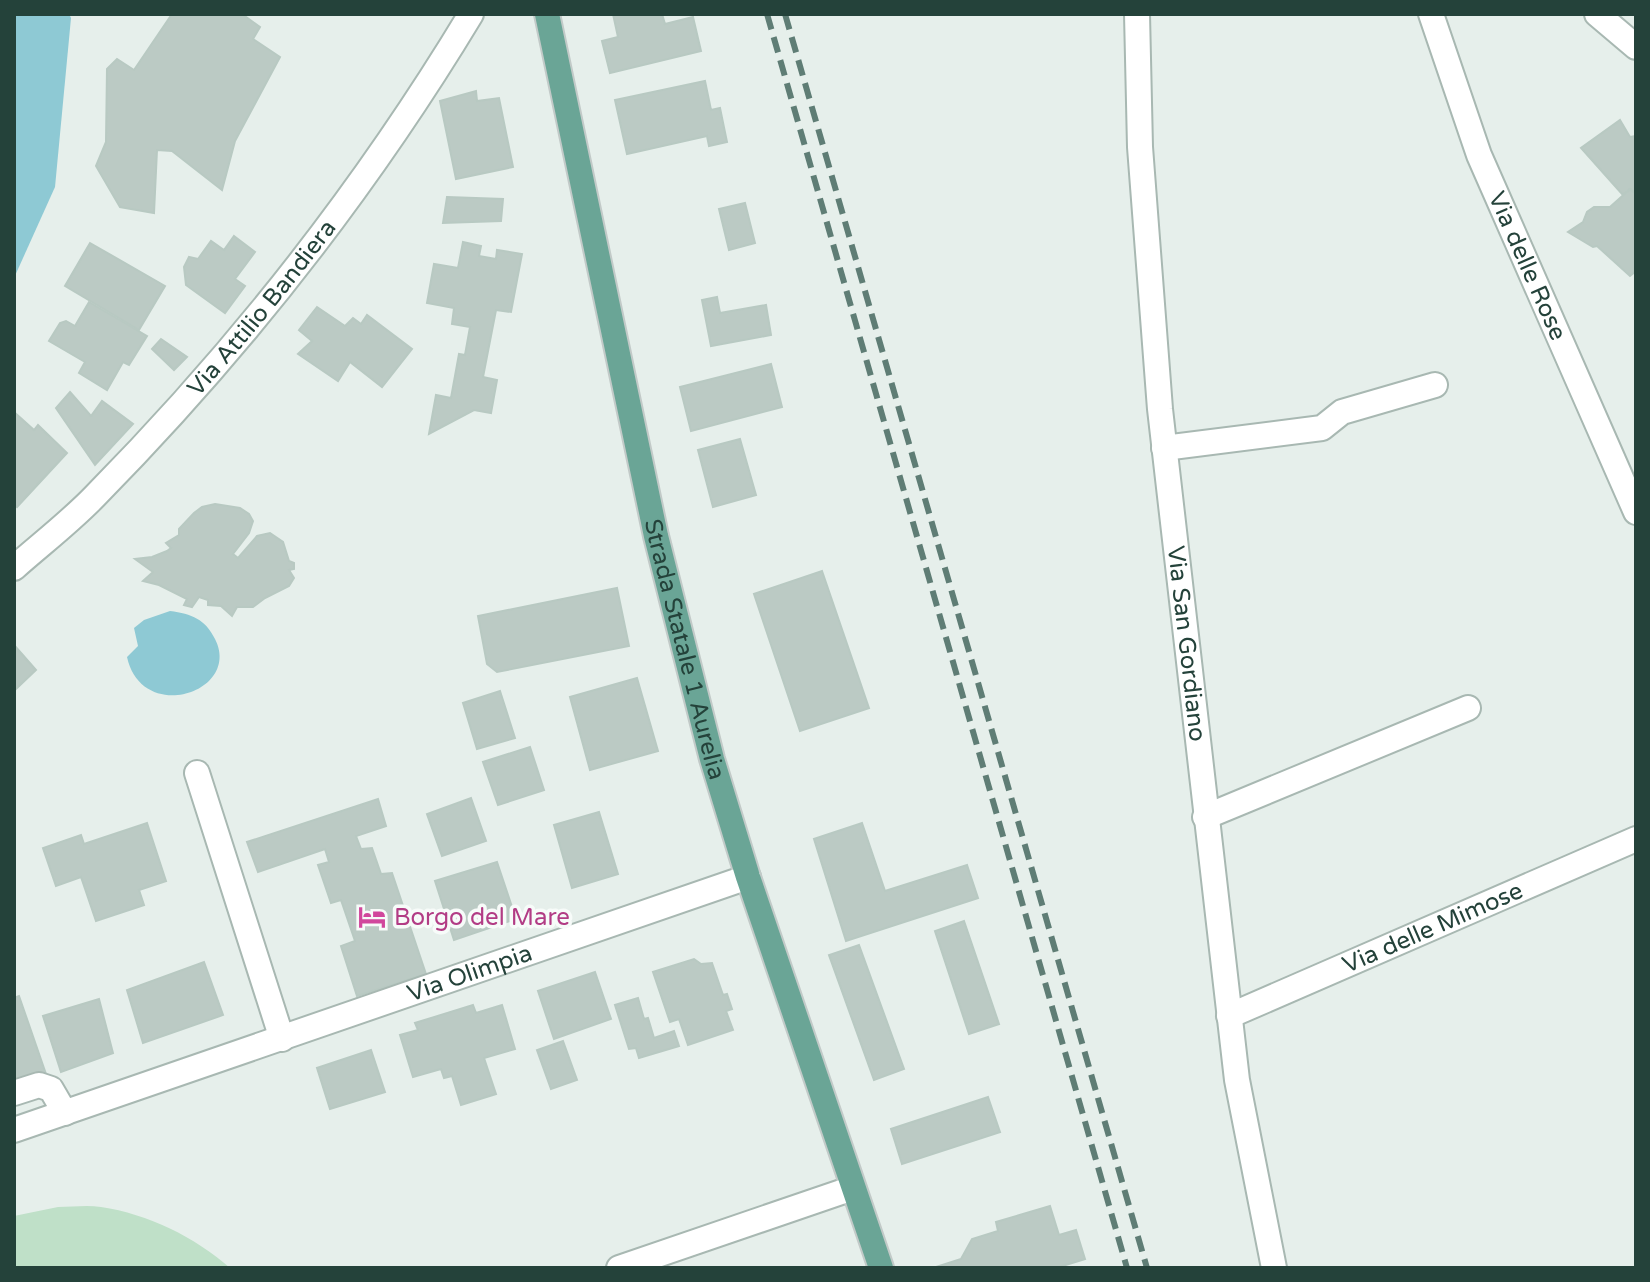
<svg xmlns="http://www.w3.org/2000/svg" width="1650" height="1282" viewBox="0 0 1650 1282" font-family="'Varela Round',sans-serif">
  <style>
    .grass { fill: #bfe0c8 }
    .water { fill: #8ec9d4 }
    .building { fill: #bbcac4; stroke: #b8c9c2; stroke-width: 2 }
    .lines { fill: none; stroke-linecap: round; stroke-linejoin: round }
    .minor-casing { stroke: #a8b8b2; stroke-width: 28 }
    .major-casing { stroke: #c2cac8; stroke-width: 28 }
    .minor { stroke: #fff; stroke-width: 24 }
    .major { stroke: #6aa596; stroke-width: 24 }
    .rail { stroke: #5f7d75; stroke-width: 6; stroke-dasharray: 16 8; stroke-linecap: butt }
    .labels { text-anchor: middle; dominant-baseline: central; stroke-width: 7; stroke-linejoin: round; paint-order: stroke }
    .street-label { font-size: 24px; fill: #24423a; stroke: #f7fbf9 }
    .hotel-label { font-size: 24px; fill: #b23c85; stroke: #f7fbf9; text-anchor: start }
  </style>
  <rect width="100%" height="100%" fill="#e6efeb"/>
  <path class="grass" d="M58 1207C72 1207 87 1205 101 1207 148 1214 195 1237 230 1268H14V1216Z"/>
  <g class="water">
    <polygon points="14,14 69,14 71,18 55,187 14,278"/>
    <path d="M170 611C192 614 205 619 215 639 242 692 142 725 127 657L138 646 134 628 144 620Z"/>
  </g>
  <g class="building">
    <polygon points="172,14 242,14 260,27 253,39 280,57 235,141 222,190 172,151 157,150 154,213 120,207 96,166 106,142 107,69 117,59 134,70"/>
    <polygon points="613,14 662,14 665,24 693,17 701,51 610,73 602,41 618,37"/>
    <polygon points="705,81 711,110 720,108 727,142 709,146 707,136 627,154 615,100"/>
    <polygon points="476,91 477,101 499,98 513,167 456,179 440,101"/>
    <polygon points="1620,120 1630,137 1636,136 1636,194 1630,189 1623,195 1581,148"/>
    <polygon points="1630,189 1636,194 1636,271 1630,276 1597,246 1593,247 1568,232 1583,222 1587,212 1594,207 1610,207"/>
    <polygon points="447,197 503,199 501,221 443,223"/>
    <polygon points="745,203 755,243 729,250 719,209"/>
    <polygon points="234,236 255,252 235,279 245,286 225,313 186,285 184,267 189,257 198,259 211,241 224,250"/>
    <polygon points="463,242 481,246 479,256 496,259 497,250 522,254 511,312 496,310 483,377 497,380 491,413 474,410 429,434 436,395 451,398 459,354 465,355 470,327 452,324 454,308 427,303 434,264 458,268"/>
    <polygon points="90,243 165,286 139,330 65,286"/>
    <polygon points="717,297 720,313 766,305 771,335 711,346 702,300"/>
    <polygon points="89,302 147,336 129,365 123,362 107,390 79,373 85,362 49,341 60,323 66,321 75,326"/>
    <polygon points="317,307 345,326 353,318 361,324 367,315 412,349 382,387 350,362 338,381 298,354 312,341 299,330"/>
    <polygon points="161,339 187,357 174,370 152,349"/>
    <polygon points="771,364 782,407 691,431 680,387"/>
    <polygon points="70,392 91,416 102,401 133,424 95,465 56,408"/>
    <polygon points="14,412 34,430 38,425 67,453 17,507 14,504"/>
    <polygon points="740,439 756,495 713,507 698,450"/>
    <polygon points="215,504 240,508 249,514 253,521 249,533 233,554 238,558 257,536 270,533 283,542 289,561 294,563 294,569 289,570 294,578 289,586 265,598 253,607 237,607 232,616 221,606 208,605 208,600 199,597 192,607 184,605 187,599 159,585 143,581 153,572 135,559 152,557 167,551 171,548 166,543 179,535 179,529 194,513 202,507"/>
    <polygon points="822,571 869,708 800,731 754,594"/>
    <polygon points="617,588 629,646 497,672 487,664 478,616"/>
    <polygon points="14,645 36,670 14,691"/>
    <polygon points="637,678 658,751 590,770 570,697"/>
    <polygon points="500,691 515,738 477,749 463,703"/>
    <polygon points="530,747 544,790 498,805 483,762"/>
    <polygon points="471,798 486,841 442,856 427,814"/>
    <polygon points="378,799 386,826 356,836 361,849 372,848 381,874 392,873 426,974 357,996 341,946 355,941 341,900 331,903 318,865 329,862 325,849 258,872 247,842"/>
    <polygon points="599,812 618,874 572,888 554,825"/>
    <polygon points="147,823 166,881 139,890 144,905 96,921 81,877 56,886 43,848 81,835 84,844"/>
    <polygon points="862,823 885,891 967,865 978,898 846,941 814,839"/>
    <polygon points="497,862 516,919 454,940 435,881"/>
    <polygon points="964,921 999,1024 969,1034 935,931"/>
    <polygon points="859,945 904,1069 874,1080 829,955"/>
    <polygon points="694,959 701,964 712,963 723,995 727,994 732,1009 726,1011 733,1030 688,1045 679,1019 670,1022 653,972"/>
    <polygon points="204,962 223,1015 143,1043 127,990"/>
    <polygon points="595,972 611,1019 554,1039 538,991"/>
    <polygon points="19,996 46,1074 14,1084 14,998"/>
    <polygon points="638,998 644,1019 648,1018 654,1038 674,1031 679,1046 639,1058 636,1048 629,1049 615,1005"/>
    <polygon points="99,999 113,1053 61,1072 43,1016"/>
    <polygon points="473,1005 476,1013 502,1005 515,1049 484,1058 496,1094 461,1105 452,1076 444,1078 441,1069 413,1077 400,1035 418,1030 415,1023"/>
    <polygon points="563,1041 577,1080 551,1089 537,1050"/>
    <polygon points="371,1050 385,1092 330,1109 317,1068"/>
    <polygon points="988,1097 1000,1132 902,1164 891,1129"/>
    <polygon points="1050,1206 1059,1235 1076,1230 1085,1259 1056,1268 933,1268 961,1259 972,1239 998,1231 996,1222"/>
  </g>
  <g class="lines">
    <g class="minor-casing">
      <g id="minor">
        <path id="s1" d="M1137 14 1140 147 1160 409 1237 1080 1274 1268"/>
        <path id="s2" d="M1431 14 1479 155 1636 512"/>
        <polyline points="1597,14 1636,47"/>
        <polyline points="1164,448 1322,428 1342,412 1435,385"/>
        <path id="s3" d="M14 568C41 544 70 522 95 496 238 351 366 188 471 14"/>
        <polyline points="197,773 282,1039"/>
        <polyline points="1205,817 1468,708"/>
        <path id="s4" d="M1229 1016 1636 839"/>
        <polyline points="14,1093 39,1085 51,1089 65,1113"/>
        <path id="s5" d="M14 1130 748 877"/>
        <polyline points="619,1268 853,1188"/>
      </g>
    </g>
    <g class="major-casing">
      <g id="major">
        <path id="s6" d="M547 14 656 536 712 759 748 877 881 1268"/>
      </g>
    </g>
    <use href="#minor" class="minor"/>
    <use href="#major" class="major"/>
    <g class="rail">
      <polyline points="767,14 1127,1268"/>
      <polyline points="785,14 1147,1268"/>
    </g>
  </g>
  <defs>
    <g id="hotel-bare" transform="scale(2.16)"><path d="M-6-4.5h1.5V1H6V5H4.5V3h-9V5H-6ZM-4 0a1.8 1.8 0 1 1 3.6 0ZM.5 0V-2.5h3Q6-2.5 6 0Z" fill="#d1479c" stroke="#f7fbf9" stroke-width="2.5" paint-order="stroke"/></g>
  </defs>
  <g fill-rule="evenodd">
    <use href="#hotel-bare" x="372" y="917"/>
  </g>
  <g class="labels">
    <g class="street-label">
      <text stroke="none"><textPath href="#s2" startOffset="270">Via delle Rose</textPath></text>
      <text stroke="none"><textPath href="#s3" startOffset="360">Via Attilio Bandiera</textPath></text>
      <text stroke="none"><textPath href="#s1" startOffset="632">Via San Gordiano</textPath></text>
      <text stroke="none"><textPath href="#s6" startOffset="650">Strada Statale 1 Aurelia</textPath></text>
      <text stroke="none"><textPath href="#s4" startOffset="222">Via delle Mimose</textPath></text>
      <text stroke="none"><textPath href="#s5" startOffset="482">Via Olimpia</textPath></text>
    </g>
    <g class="hotel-label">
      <text x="394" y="917">Borgo del Mare</text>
    </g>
  </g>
  <rect width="1650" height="1282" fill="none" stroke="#24423a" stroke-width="32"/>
</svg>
